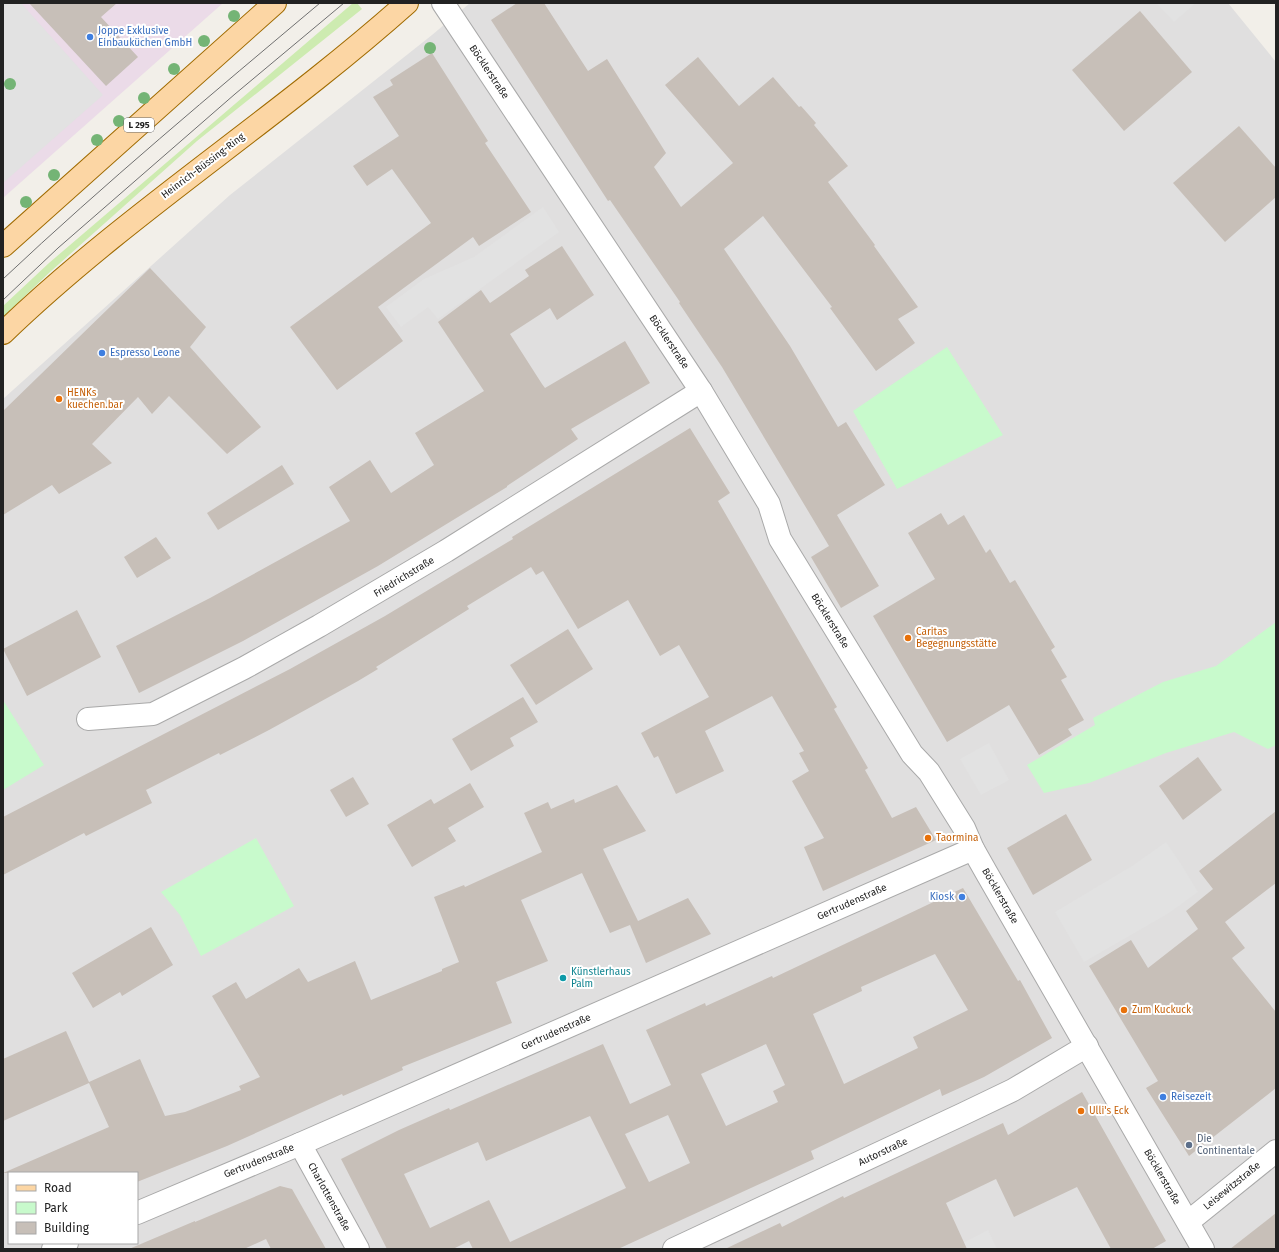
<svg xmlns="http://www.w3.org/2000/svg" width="1279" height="1252" viewBox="0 0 1279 1252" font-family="'Fira Sans',sans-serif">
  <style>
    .residential { fill: #e0dfdf; fill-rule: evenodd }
    .industrial { fill: #ebdbe8 }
    .grass { fill: #cdebb0 }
    .park { fill: #c8facc }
    .parking { fill: #e2e2e2 }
    .building { fill: #c7bfb8; fill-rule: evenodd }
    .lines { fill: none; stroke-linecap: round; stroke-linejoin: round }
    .street-casing { stroke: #a9a9a9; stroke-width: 24 }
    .primary-casing { stroke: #a06b00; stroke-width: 24 }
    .street { stroke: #fff; stroke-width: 22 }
    .primary { stroke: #fcd6a4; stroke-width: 22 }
    .tram { stroke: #707070; stroke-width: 1 }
    .tree { fill: #74b475 }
    .shop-dot { fill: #3f7fe0; stroke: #fff; stroke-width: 1.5 }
    .food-dot { fill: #e8710a; stroke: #fff; stroke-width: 1.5 }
    .culture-dot { fill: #0f9aa8; stroke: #fff; stroke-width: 1.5 }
    .service-dot { fill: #5c6f8a; stroke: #fff; stroke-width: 1.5 }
    .labels { text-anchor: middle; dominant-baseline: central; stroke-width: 4; stroke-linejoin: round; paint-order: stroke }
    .shield { fill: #fff; stroke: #646464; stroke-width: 1 }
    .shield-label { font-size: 9px; font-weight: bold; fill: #222 }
    .shop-label { font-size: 10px; fill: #366cbe; stroke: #fff; text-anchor: start }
    .street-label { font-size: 10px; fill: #222; stroke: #fff }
    .food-label { font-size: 10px; fill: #c56008; stroke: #fff; text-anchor: start }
    .culture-label { font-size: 10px; fill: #0d838f; stroke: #fff; text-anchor: start }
    .service-label { font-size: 10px; fill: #4e5e75; stroke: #fff; text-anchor: start }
  </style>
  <rect width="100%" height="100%" fill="#f2efe9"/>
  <path class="residential" d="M470 3H1228L1276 62V1249H3V399L230 195 432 35ZM9 1173H137V1243H9Z"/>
  <polygon class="industrial" points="3,3 223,3 3,198"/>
  <polygon class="grass" points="353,3 357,3 362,9 197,141 50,272 3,317 3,306 49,263"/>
  <g class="park">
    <polygon points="947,347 1003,435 897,489 853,411"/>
    <polygon points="1276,622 1276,745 1268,749 1234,732 1166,753 1089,783 1044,793 1027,765 1095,725 1093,718 1163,682 1216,666"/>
    <polygon points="3,700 44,765 3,790"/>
    <polygon points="256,838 294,906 201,956 180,915 161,892"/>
  </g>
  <g class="parking">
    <polygon points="3,3 21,3 103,95 3,183"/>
    <polygon points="1156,3 1196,3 1174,22"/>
    <polygon points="543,207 559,232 438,319 428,307 401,327 386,307 424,279 474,257"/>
    <polygon points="989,743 1009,780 981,795 960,759"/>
    <polygon points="1166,842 1181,864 1198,892 1169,913 1084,962 1055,912 1132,866"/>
    <polygon points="988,1230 997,1249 966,1249 963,1243"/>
  </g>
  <g class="building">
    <polygon points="29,3 117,3 101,17 138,57 106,86"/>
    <polygon points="517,3 544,3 588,71 607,59 666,153 654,167 681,207 733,163 665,85 698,57 739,106 773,77 799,107 801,106 816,123 814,125 848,166 828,182 875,245 874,246 918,307 898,319 915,343 876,371 830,308 832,307 763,216 724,249 790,346 838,427 846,422 885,485 837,515 879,586 841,608 811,557 829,546 722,367 679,303 680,302 610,200 608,201 491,20"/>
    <polygon points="1140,11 1192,72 1124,131 1072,70"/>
    <polygon points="432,53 488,141 485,143 531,212 479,246 473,237 378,307 403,341 337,390 290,327 431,223 392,169 367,186 353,166 399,136 373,97 393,85 390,80"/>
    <polygon points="1239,126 1276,168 1276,197 1225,242 1173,183"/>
    <polygon points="562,246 594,295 557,320 550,308 510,334 542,384 545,388 625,341 650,383 571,429 578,439 507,486 507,487 378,566 243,641 139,693 116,646 210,598 350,521 329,487 370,460 391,493 434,465 415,433 484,391 438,322 481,290 490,303 529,276 525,270"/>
    <polygon points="150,268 206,327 190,347 261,427 227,454 169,396 152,414 138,397 92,444 112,463 59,494 52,485 3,515 3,411"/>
    <polygon points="690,428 730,493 718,501 837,707 834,709 868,768 865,770 892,818 916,807 936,840 823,891 804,847 824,838 792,781 809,771 799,753 804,751 772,696 705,731 724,771 676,794 658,756 654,758 641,733 709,697 679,645 660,656 628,600 578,629 543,571 536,575 531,567 467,606 469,609 376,667 378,669 358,681 269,730 220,755 219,753 146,790 152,803 86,836 84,833 3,875 3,817 290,669 385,616 513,539 512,537"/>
    <polygon points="282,465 294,484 218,530 207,513"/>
    <polygon points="941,513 948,525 964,515 986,553 990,549 1010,583 1015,580 1055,647 1051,650 1067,677 1061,680 1084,720 1068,729 1072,735 1039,755 1009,705 947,742 873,616 935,579 908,533"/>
    <polygon points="156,537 171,558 137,578 124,557"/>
    <polygon points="77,610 101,657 27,696 3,649"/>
    <polygon points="568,629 593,669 536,705 510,665"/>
    <polygon points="523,697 538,722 510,738 514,746 471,771 452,739"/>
    <polygon points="1198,757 1222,790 1183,820 1159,786"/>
    <polygon points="353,777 369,804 346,817 330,790"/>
    <polygon points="470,783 484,807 448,828 456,841 412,867 387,825 431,799 434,804"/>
    <polygon points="617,785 646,831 603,849 638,921 688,898 711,934 646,963 630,925 610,933 582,873 521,900 548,961 496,982 512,1023 402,1067 403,1070 343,1096 342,1094 227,1146 137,1182 137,1173 3,1173 109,1127 89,1083 3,1121 3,1059 66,1031 89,1082 140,1059 165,1116 185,1112 241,1090 239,1086 260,1077 212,996 236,982 246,999 299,968 308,982 355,961 371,1000 442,971 442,969 459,962 434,897 464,885 465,887 542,852 524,813 548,802 551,809 574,799 575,803"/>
    <polygon points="1276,811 1276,883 1225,922 1245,948 1232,958 1276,1012 1276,1088 1189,1156 1146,1088 1158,1081 1089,966 1131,940 1148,968 1198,929 1186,911 1213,889 1199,871"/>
    <polygon points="1066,814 1092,860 1033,895 1007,848"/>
    <path d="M963 888 1018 981 1020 980 1052 1038 984 1077 942 1096 940 1089 811 1151 814 1159 618 1249H473L469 1241 453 1249H387L341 1159 399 1130 449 1108 450 1110 603 1044 630 1104 671 1085 646 1030 705 1003 706 1006 772 976 773 978ZM935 954 968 1010 913 1037 918 1048 844 1084 813 1014 862 991 861 987ZM766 1044 785 1085 773 1091 778 1102 726 1126 701 1074ZM668 1115 690 1163 649 1182 625 1134ZM590 1116 626 1188 510 1242 489 1200 430 1228 404 1174 478 1142 486 1161Z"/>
    <polygon points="151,927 173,965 122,996 120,992 93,1008 72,973"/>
    <polygon points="1082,1092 1166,1241 1152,1249 1111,1249 1077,1187 1014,1217 996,1179 946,1203 967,1249 725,1249 780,1223 782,1227 843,1196 844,1198 1003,1123 1008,1135"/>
    <polygon points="280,1186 292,1189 326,1249 271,1249 266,1239 244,1249 129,1249 195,1221 195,1222"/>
    <polygon points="1276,1213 1276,1249 1230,1249"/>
  </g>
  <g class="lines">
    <g class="street-casing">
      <g id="street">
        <polyline points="443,3 701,391 769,504 780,539 912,754 929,772 964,828 973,849 986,872 1203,1249"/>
        <polyline points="88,719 153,714 244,668 319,626 446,551 701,391"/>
        <polyline points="300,1144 358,1249"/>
        <polyline points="137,1213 300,1144 973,849"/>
        <polyline points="1188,1222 1276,1151"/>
        <polyline points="53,1249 67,1243"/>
        <polyline points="674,1249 963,1114 1013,1090 1087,1046"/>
      </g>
    </g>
    <g class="primary-casing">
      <g id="primary">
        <polyline points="3,246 275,3"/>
        <path d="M3 333C129 212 277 119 407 3"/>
      </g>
    </g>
    <use href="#street" class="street"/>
    <use href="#primary" class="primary"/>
    <g class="tram">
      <path d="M3 279C105 183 213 93 320 3"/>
      <polyline points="3,300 58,248 235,94 344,3"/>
    </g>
  </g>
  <g class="tree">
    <circle cx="234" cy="16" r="6"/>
    <circle cx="204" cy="41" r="6"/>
    <circle cx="430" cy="48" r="6"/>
    <circle cx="174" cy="69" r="6"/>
    <circle cx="10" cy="84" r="6"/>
    <circle cx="144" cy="98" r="6"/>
    <circle cx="119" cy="121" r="6"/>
    <circle cx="97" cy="140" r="6"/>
    <circle cx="54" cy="175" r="6"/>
    <circle cx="26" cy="202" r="6"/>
  </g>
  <g class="shop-dot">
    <circle cx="90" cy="37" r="4"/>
    <circle cx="102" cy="353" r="4"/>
    <circle cx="962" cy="897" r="4"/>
    <circle cx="1163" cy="1097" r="4"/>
  </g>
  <g class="food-dot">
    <circle cx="59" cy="399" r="4"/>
    <circle cx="908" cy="638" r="4"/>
    <circle cx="928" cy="838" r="4"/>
    <circle cx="1124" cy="1010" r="4"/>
    <circle cx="1081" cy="1111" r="4"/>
  </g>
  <circle class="culture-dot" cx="563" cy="978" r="4"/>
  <circle class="service-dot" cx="1189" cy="1145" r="4"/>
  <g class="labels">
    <rect class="shield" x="124" y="118" width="30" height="14" rx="3"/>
    <g class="shield-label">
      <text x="139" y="125">L 295</text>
    </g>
    <g class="shop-label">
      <text x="98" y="31">Joppe Exklusive<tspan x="98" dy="12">Einbauküchen GmbH</tspan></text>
      <text x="110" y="353">Espresso Leone</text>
      <text x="954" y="897" text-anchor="end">Kiosk</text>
      <text x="1171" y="1097">Reisezeit</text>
    </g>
    <g class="street-label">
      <text transform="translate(489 72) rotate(56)">Böcklerstraße</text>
      <text transform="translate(203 166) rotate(-37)">Heinrich-Büssing-Ring</text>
      <text transform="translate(669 342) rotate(56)">Böcklerstraße</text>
      <text transform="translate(404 577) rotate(-31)">Friedrichstraße</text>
      <text transform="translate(830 621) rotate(58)">Böcklerstraße</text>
      <text transform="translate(1000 896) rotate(60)">Böcklerstraße</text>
      <text transform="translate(852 902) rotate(-24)">Gertrudenstraße</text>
      <text transform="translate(556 1032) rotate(-24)">Gertrudenstraße</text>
      <text transform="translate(883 1152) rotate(-25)">Autorstraße</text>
      <text transform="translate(259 1161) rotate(-22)">Gertrudenstraße</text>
      <text transform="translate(1162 1177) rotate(60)">Böcklerstraße</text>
      <text transform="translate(1232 1186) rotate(-39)">Leisewitzstraße</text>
      <text transform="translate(329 1197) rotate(61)">Charlottenstraße</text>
    </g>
    <g class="food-label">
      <text x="67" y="393">HENKs<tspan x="67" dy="12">kuechen.bar</tspan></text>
      <text x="916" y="632">Caritas<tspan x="916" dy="12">Begegnungsstätte</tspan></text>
      <text x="936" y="838">Taormina</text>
      <text x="1132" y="1010">Zum Kuckuck</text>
      <text x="1089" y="1111">Ulli's Eck</text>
    </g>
    <g class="culture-label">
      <text x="571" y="972">Künstlerhaus<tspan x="571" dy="12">Palm</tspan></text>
    </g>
    <g class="service-label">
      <text x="1197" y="1139">Die<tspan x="1197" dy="12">Continentale</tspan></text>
    </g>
  </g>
  <rect width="1279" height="1252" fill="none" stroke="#222222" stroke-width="8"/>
  <rect x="8" y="1172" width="130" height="72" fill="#ffffff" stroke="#a7a7a7"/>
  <rect x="16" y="1185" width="20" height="6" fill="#fcd6a4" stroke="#a7a7a7"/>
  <text x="44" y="1192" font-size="12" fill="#222222">Road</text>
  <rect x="16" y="1202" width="20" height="12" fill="#c8facc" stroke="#a7a7a7"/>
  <text x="44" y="1212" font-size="12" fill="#222222">Park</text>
  <rect x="16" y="1222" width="20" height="12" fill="#c7bfb8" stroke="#a7a7a7"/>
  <text x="44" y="1232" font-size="12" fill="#222222">Building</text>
</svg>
